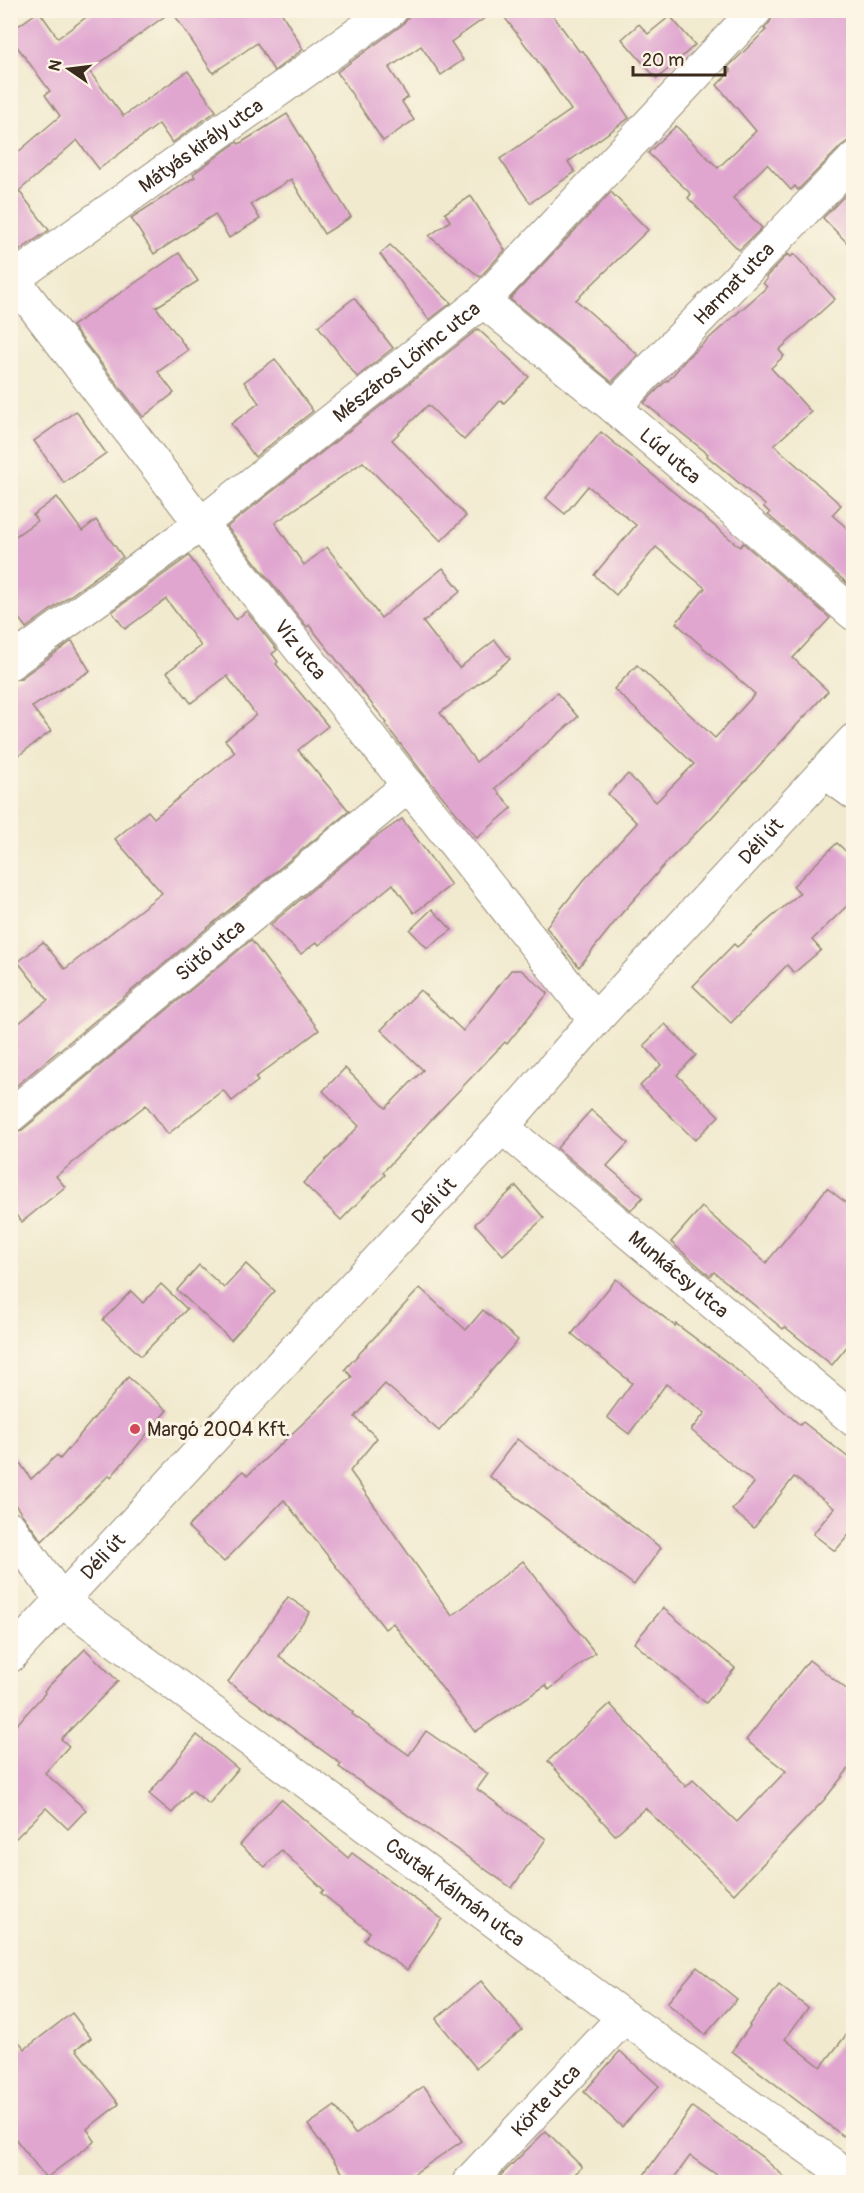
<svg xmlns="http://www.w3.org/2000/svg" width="864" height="2193" viewBox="0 0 864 2193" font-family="Pangolin,sans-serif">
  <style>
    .building { fill: #e0a6d0 }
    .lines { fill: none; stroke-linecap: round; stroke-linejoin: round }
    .minor-casing { stroke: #968a76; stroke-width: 35 }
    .tertiary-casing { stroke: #968a76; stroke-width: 35 }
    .minor { stroke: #fff; stroke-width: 33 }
    .tertiary { stroke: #fff; stroke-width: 33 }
    .poi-dot { fill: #d1495b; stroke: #fcf5e5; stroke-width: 2 }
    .labels { text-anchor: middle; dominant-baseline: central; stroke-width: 6; stroke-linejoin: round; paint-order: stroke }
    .street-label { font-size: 20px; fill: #3b2a1e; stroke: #fcf5e5 }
    .poi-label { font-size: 20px; fill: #3b2a1e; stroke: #fcf5e5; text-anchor: start }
  </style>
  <rect width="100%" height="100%" fill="#fcf5e5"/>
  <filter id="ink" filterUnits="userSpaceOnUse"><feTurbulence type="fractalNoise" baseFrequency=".0167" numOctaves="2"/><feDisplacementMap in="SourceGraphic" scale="12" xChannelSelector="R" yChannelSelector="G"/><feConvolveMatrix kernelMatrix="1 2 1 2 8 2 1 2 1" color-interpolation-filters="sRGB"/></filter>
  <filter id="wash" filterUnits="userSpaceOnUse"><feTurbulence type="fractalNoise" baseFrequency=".008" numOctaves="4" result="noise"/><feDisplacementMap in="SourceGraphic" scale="24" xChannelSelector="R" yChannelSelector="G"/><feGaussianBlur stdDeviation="1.35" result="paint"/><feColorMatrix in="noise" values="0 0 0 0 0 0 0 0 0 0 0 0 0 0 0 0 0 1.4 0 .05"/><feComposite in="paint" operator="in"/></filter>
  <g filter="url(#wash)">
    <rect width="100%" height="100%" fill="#f1eacf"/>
    <g id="blocks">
      <g class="building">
        <polygon points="96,10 280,10 303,49 274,71 257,43 213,73 172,11 89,71 123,116 188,71 216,111 172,143 159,124 99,169 77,140 19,191 49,230 10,257 10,159 60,116 45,95 50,91 10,37 10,32 39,11 58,38"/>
        <polygon points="409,10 496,10 451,42 463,60 441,75 421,46 389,68 408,97 402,102 414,120 383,141 337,72 402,25 408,18"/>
        <polygon points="499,10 549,10 579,51 583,51 629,118 568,162 575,172 530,203 500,159 571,110 536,59"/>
        <polygon points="774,10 854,10 854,141 848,141 841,146 798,190 795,186 791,190 767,164 733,198 762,228 739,250 688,198 691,194 648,153 676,126 718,168 756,131 717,85 731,71 728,67 766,30 764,29 770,22"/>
        <polygon points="670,16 695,45 657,79 622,39 639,24 648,34"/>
        <polygon points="287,114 351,217 324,234 291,179 251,204 260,219 229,238 215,214 154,254 131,218 195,177 193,174 237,142 239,144"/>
        <polygon points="854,186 854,250 823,218"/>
        <polygon points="611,192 648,230 576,300 638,355 612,382 510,299"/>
        <polygon points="471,196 505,250 480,277 429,236 450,221 445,213"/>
        <polygon points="390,245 451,303 429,320 380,254"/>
        <polygon points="179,253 198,281 156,307 188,350 158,372 174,393 143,417 72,326"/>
        <polygon points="788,254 791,257 794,254 835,299 779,350 784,356 771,368 811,412 774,445 841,505 832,515 854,534 854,589 768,515 770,513 764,507 765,505 707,456 708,454 644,403 667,380 668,381 688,357 767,287 763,283 767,279 766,277"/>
        <polygon points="354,298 393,348 357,377 318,326"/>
        <polygon points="478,329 529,377 504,403 501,400 464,440 428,405 392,440 466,516 441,541 363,462 275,523 304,565 327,547 381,618 443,568 461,591 423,622 459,668 495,640 510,659 440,713 476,762 557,693 578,717 495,788 512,808 477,838 422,772 385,724 387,723 309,625 307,627 227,527"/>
        <polygon points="275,359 313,411 255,457 231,424 259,403 244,382"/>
        <polygon points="76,411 106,453 64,483 34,441"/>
        <polygon points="601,432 740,547 743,543 830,618 793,658 828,691 713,816 666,863 622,913 579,967 546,927 584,880 637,823 608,794 628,774 656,802 694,764 614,689 637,665 715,738 755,694 676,623 705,588 656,547 616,595 594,575 636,525 588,486 565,514 546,498"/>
        <polygon points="57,497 82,531 96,520 123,557 26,628 10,606 10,540 37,521 33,515"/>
        <polygon points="189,556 236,620 246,611 277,650 272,654 278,662 276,664 328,726 298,750 349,811 10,1091 10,1030 48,1000 18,962 43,942 65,969 162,893 115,839 148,811 154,818 235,752 225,740 256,715 227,676 191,703 167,672 201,646 166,599 125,629 112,612"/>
        <polygon points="72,641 90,671 32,707 51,731 10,762 10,681 21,678"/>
        <polygon points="402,819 451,885 414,913 393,884 319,945 317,942 301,954 270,925 373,839"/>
        <polygon points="837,843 854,859 854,899 812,940 821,950 794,973 787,965 731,1023 693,986 734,944 737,947 800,893 793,886"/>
        <polygon points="432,909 452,930 427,948 410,930"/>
        <polygon points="251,940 319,1030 255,1078 258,1081 232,1101 223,1090 168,1134 146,1105 56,1176 65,1187 22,1222 10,1208 10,1134 22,1130"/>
        <polygon points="511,970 521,970 548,993 507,1044 505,1042 429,1122 383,1172 385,1175 341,1220 303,1183 359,1126 323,1091 345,1068 386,1108 423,1070 381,1030 420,990 463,1031"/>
        <polygon points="665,1024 696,1055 677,1075 719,1116 695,1140 640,1086 661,1065 644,1045"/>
        <polygon points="591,1110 628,1143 607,1166 643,1197 631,1210 557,1148"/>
        <polygon points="516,1186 544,1218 503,1255 475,1224"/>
        <polygon points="827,1188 854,1209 854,1338 832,1365 785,1327 783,1329 714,1272 710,1276 671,1242 702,1207 766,1263"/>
        <polygon points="246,1264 275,1291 231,1340 177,1290 199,1265 224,1288"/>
        <polygon points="616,1279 675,1326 676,1324 731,1365 800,1425 803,1422 854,1462 854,1529 835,1551 813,1534 834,1508 794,1477 754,1528 732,1510 754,1483 691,1430 705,1413 666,1384 629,1434 607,1417 632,1383 572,1334"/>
        <polygon points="161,1284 187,1309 141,1356 103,1320 131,1291 143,1303"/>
        <polygon points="420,1288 466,1330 483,1310 518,1340 439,1431 385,1384 355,1417 377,1438 350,1471 452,1616 523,1561 595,1653 549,1690 546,1685 475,1732 393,1623 385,1629 284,1500 224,1562 188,1527 243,1471 248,1475 352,1377 345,1369"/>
        <polygon points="128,1377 167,1410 111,1477 109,1475 42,1541 10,1498 10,1448 31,1479 57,1455 60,1459"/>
        <polygon points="517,1439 661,1548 634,1585 489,1476"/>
        <polygon points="288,1597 310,1612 279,1656 353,1712 352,1714 409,1755 426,1731 488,1774 477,1789 546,1839 512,1888 339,1767 341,1764 228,1682"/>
        <polygon points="663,1608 735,1668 706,1703 634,1643"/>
        <polygon points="85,1649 118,1681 61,1739 69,1746 45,1773 86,1810 68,1829 46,1808 10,1844 10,1732 45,1693 44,1691"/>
        <polygon points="809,1660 854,1695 854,1762 824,1800 734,1894 645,1808 615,1835 548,1761 610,1704 686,1787 693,1780 737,1822 786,1771 746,1740"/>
        <polygon points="197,1735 238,1769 209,1804 192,1790 172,1813 149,1794"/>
        <polygon points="281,1799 348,1858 352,1853 442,1919 407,1970 364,1940 370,1932 321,1893 324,1890 281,1850 265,1867 240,1845"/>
        <polygon points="697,1967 737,1999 705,2035 667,2003"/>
        <polygon points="481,1981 522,2030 476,2068 436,2019"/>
        <polygon points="779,1985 808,2008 785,2039 821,2067 854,2025 854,2122 843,2136 732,2051 750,2026 749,2025"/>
        <polygon points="72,2013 91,2038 76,2049 119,2104 87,2129 95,2141 46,2178 10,2132 10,2031 25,2049"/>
        <polygon points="620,2051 659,2086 622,2127 584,2092"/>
        <polygon points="424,2086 462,2141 402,2182 349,2182 308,2125 335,2106 355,2134"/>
        <polygon points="692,2107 762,2157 790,2182 727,2182 690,2156 671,2182 639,2182"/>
        <polygon points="546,2131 582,2167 567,2182 494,2182"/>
      </g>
    </g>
  </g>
  <g filter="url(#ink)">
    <use href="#blocks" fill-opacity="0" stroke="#968a76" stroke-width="1.5"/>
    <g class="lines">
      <g class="minor-casing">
        <g id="minor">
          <path id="s1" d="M10 275 201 524 595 1020"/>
          <path id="s2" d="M10 281 391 10"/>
          <path id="s3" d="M483 301 614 407 854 614"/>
          <path id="s4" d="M614 407 854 159"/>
          <path id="s5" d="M10 663 201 524 483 301 756 10"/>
          <polyline points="825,772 854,793"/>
          <path id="s6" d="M10 1116 409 785"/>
          <path id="s7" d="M502 1127 854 1420"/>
          <path id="s8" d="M10 1528 62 1601 624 2017 854 2180"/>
          <path id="s9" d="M469 2182 624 2017"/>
        </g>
      </g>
      <g class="tertiary-casing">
        <g id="tertiary">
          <path id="s10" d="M10 1656 502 1127 595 1020 854 740"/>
        </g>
      </g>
      <use href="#minor" class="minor"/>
      <use href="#tertiary" class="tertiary"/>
    </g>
  </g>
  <circle class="poi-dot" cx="135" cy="1429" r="6"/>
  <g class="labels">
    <g class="street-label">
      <text stroke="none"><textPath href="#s2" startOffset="234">Mátyás király utca</textPath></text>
      <text stroke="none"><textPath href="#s4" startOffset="172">Harmat utca</textPath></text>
      <text stroke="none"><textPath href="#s5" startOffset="498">Mészáros Lőrinc utca</textPath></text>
      <text stroke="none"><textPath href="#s3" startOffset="243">Lúd utca</textPath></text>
      <text stroke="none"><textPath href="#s1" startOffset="474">Víz utca</textPath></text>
      <text stroke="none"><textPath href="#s10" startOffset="1108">Déli út</textPath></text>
      <text stroke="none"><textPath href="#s6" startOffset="260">Sütő utca</textPath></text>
      <text stroke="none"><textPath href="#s10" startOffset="622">Déli út</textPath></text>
      <text stroke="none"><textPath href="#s7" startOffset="230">Munkácsy utca</textPath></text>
      <text stroke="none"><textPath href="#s10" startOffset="136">Déli út</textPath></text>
      <text stroke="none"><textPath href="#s8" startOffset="579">Csutak Kálmán utca</textPath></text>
      <text stroke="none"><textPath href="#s9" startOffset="112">Körte utca</textPath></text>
    </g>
    <g class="poi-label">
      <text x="147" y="1429">Margó 2004 Kft.</text>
    </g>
  </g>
  <rect width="864" height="2193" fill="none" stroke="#fcf5e5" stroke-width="36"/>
  <g transform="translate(69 69) rotate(284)" stroke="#fcf5e5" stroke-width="4.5" paint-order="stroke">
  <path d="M0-4.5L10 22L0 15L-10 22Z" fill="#3b2a1e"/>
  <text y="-9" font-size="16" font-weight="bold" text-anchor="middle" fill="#3b2a1e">N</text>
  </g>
  <path d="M633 66v9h92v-9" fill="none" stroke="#3b2a1e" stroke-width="3"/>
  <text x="642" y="66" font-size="18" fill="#3b2a1e" stroke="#fcf5e5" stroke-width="4.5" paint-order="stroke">20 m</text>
</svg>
